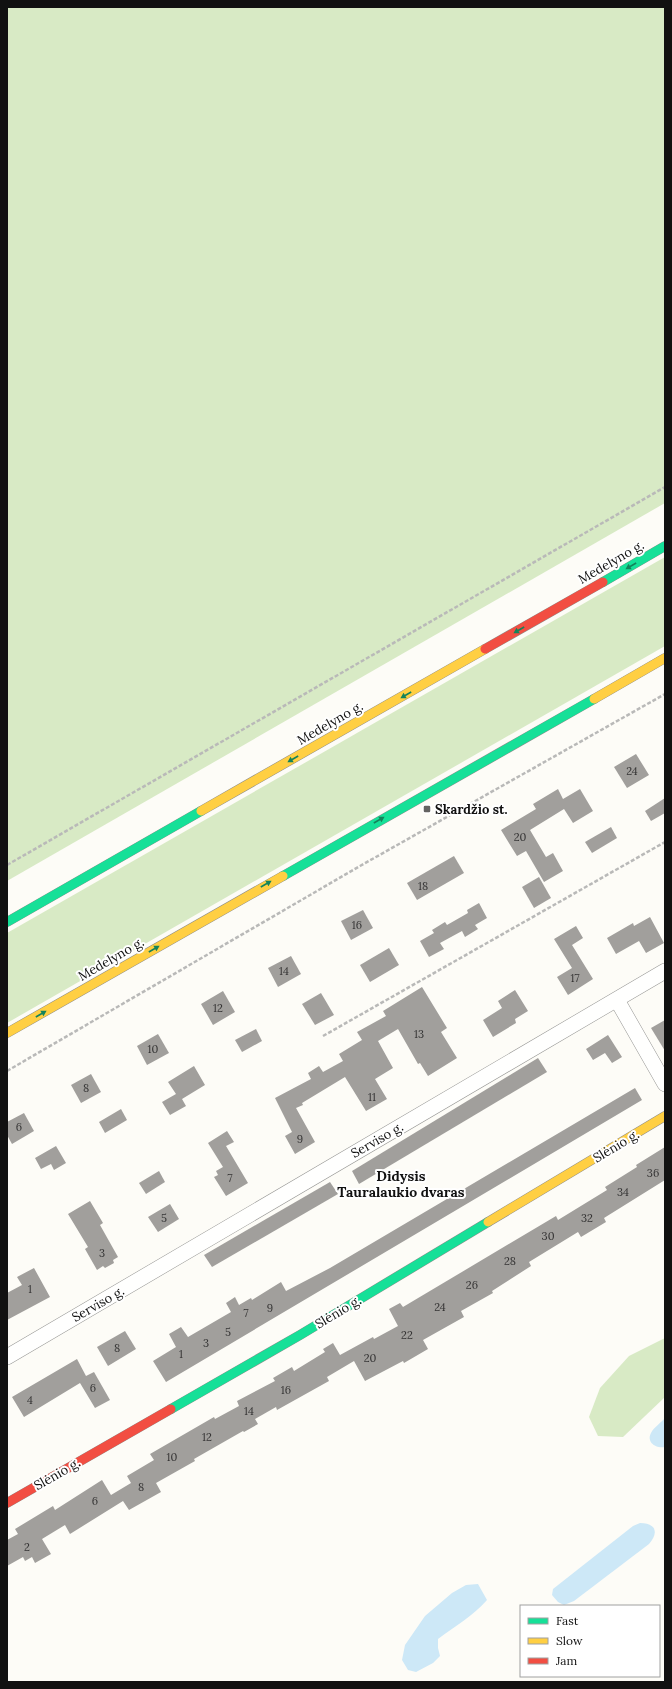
<svg xmlns="http://www.w3.org/2000/svg" width="672" height="1689" viewBox="0 0 672 1689" font-family="Lora,serif">
  <style>
    .forest { fill: #d8eac5 }
    .water { fill: #cde8f7 }
    .building { fill: #a19f9c }
    .lines { fill: none; stroke-linecap: round; stroke-linejoin: round }
    .street-casing { stroke: #979795; stroke-width: 16 }
    .fast-casing { stroke: #8e8d8b; stroke-width: 10 }
    .slow-casing { stroke: #8e8d8b; stroke-width: 10 }
    .jam-casing { stroke: #8e8d8b; stroke-width: 10 }
    .path { stroke: #b9b9b8; stroke-width: 2.5; stroke-dasharray: 4 2; stroke-linecap: butt }
    .street { stroke: #fffffe; stroke-width: 15 }
    .fast { stroke: #16e098; stroke-width: 9 }
    .slow { stroke: #ffcf43; stroke-width: 9 }
    .jam { stroke: #f24e42; stroke-width: 9 }
    .oneway { fill: #14835b }
    .poi-dot { fill: #646362; stroke: #fff; stroke-width: 1.5 }
    .labels { text-anchor: middle; dominant-baseline: central; stroke-width: 4; stroke-linejoin: round; paint-order: stroke }
    .number-label { font-size: 11px; fill: #353434 }
    .street-label { font-size: 13px; fill: #111; stroke: #fff }
    .poi-label { font-size: 13px; font-weight: bold; fill: #111; stroke: #fff; text-anchor: start }
    .neighbourhood-label { font-size: 14px; font-weight: bold; fill: #111; stroke: #fff }
  </style>
  <rect width="100%" height="100%" fill="#fdfcf7"/>
  <g class="forest">
    <polygon points="7,7 665,7 665,503 7,881"/>
    <polygon points="665,557 665,646 7,1023 7,933"/>
    <polygon points="665,1338 665,1397 623,1437 598,1436 589,1417 600,1388 629,1356"/>
  </g>
  <g class="water">
    <path d="M665 1418V1447C656 1449 646 1442 651 1433 654 1427 661 1423 665 1418Z"/>
    <path d="M640 1523C656 1523 659 1533 649 1544L574 1601 564 1605 558 1602 552 1595 553 1589 633 1526Z"/>
    <path d="M478 1584 487 1600C473 1616 455 1626 438 1639V1648L440 1656 433 1663 416 1672 408 1670 402 1660 405 1645 425 1616 452 1593 466 1585Z"/>
  </g>
  <g class="building">
    <polygon points="636,754 649,775 627,788 614,767"/>
    <polygon points="558,789 563,799 580,789 593,811 573,823 564,809 530,830 546,857 553,853 563,871 544,882 526,851 517,856 501,830 536,809 533,804"/>
    <polygon points="665,798 665,813 651,821 645,811"/>
    <polygon points="611,827 617,838 592,853 585,842"/>
    <polygon points="454,856 464,873 417,900 407,883"/>
    <polygon points="539,877 551,898 534,908 522,887"/>
    <polygon points="479,903 487,918 475,925 478,929 465,937 462,931 440,943 444,949 429,957 420,941 434,933 432,930 445,922 447,925 468,913 467,910"/>
    <polygon points="363,910 373,928 351,940 341,921"/>
    <polygon points="650,917 664,943 646,953 639,941 616,954 607,938 633,923 634,926"/>
    <polygon points="576,926 583,938 572,945 593,979 568,995 557,977 572,968 554,939"/>
    <polygon points="389,948 399,965 370,982 360,965"/>
    <polygon points="291,956 301,974 278,987 268,968"/>
    <polygon points="422,987 447,1028 441,1032 457,1058 428,1076 420,1063 418,1064 398,1029 378,1041 393,1068 375,1079 387,1099 366,1111 345,1077 302,1103 303,1105 296,1108 315,1142 295,1154 285,1136 292,1132 275,1098 311,1079 308,1073 319,1066 323,1072 343,1061 339,1054 362,1040 357,1032 386,1016 383,1011"/>
    <polygon points="515,990 528,1011 515,1019 516,1023 493,1037 483,1020 502,1008 498,1001"/>
    <polygon points="223,991 235,1012 213,1025 201,1004"/>
    <polygon points="321,993 334,1015 315,1025 302,1004"/>
    <polygon points="665,1020 665,1051 651,1028"/>
    <polygon points="256,1029 262,1041 242,1052 235,1040"/>
    <polygon points="158,1034 169,1053 147,1065 137,1046"/>
    <polygon points="608,1035 622,1057 612,1063 605,1053 593,1060 586,1049"/>
    <polygon points="538,1058 547,1072 359,1184 352,1171"/>
    <polygon points="194,1066 205,1085 182,1099 186,1106 170,1115 162,1102 176,1094 168,1082"/>
    <polygon points="91,1074 101,1092 81,1103 71,1085"/>
    <polygon points="635,1088 642,1100 166,1382 153,1361 176,1347 169,1334 181,1327 188,1337 231,1312 226,1303 235,1297 239,1305 251,1298 252,1300 281,1282 286,1291 330,1268"/>
    <polygon points="121,1109 127,1120 105,1133 99,1122"/>
    <polygon points="24,1113 34,1131 12,1144 7,1135 7,1122"/>
    <polygon points="227,1131 234,1142 226,1146 248,1183 226,1196 214,1177 218,1175 216,1171 223,1167 208,1143"/>
    <polygon points="56,1146 66,1163 54,1170 51,1164 41,1169 35,1158"/>
    <polygon points="665,1147 665,1180 604,1218 606,1222 581,1237 578,1232 529,1262 531,1266 492,1291 493,1293 461,1311 464,1317 423,1340 428,1349 404,1363 403,1361 365,1381 354,1361 327,1377 329,1381 277,1410 276,1407 255,1419 258,1424 244,1432 243,1431 194,1459 195,1461 156,1483 161,1492 129,1510 123,1501 70,1534 65,1525 42,1539 51,1554 35,1563 32,1557 25,1561 23,1557 7,1566 7,1540 18,1534 15,1529 53,1506 55,1510 102,1480 111,1495 131,1483 127,1476 154,1460 150,1454 214,1417 215,1419 239,1406 237,1401 275,1381 273,1378 292,1367 294,1371 325,1352 323,1349 333,1343 340,1355 373,1337 374,1339 398,1326 389,1309 400,1303 403,1307 556,1216 558,1220 607,1190 605,1187 637,1167 636,1165"/>
    <polygon points="159,1171 165,1182 146,1194 139,1183"/>
    <polygon points="330,1182 338,1194 212,1267 204,1255"/>
    <polygon points="90,1201 103,1223 100,1225 118,1257 113,1260 114,1263 105,1268 103,1266 97,1270 85,1249 88,1247 68,1214"/>
    <polygon points="170,1204 179,1219 158,1232 148,1217"/>
    <polygon points="34,1268 50,1297 7,1320 7,1293 22,1285 17,1277"/>
    <polygon points="125,1331 136,1349 108,1366 97,1347"/>
    <polygon points="77,1359 86,1376 94,1372 110,1400 95,1408 80,1383 24,1417 12,1397"/>
  </g>
  <g class="lines">
    <g class="street-casing">
      <g id="street">
        <polyline points="617,1000 665,1084"/>
        <polyline points="7,1357 665,971"/>
      </g>
    </g>
    <g class="fast-casing">
      <g id="fast">
        <polyline points="603,582 665,546"/>
        <polyline points="283,876 594,699"/>
        <polyline points="7,922 201,811"/>
        <polyline points="171,1409 300,1335 488,1222"/>
      </g>
    </g>
    <g class="slow-casing">
      <g id="slow">
        <polyline points="594,699 665,658"/>
        <polyline points="201,811 485,649"/>
        <polyline points="7,1033 283,876"/>
        <polyline points="488,1222 665,1116"/>
      </g>
    </g>
    <g class="jam-casing">
      <g id="jam">
        <polyline points="485,649 603,582"/>
        <polyline points="7,1503 171,1409"/>
      </g>
    </g>
    <g class="path">
      <polyline points="7,865 665,487"/>
      <polyline points="323,1036 665,842"/>
      <polyline points="7,1071 360,866 665,694"/>
    </g>
    <use href="#street" class="street"/>
    <use href="#fast" class="fast"/>
    <use href="#slow" class="slow"/>
    <use href="#jam" class="jam"/>
  </g>
  <defs><path id="oneway-solid" d="M-6-.8H1V-3.2L6.5 0L1 3.2V.8H-6Z"/></defs>
  <g class="oneway">
    <use href="#oneway-solid" transform="translate(631 566) rotate(150)"/>
    <use href="#oneway-solid" transform="translate(519 630) rotate(150)"/>
    <use href="#oneway-solid" transform="translate(406 695) rotate(150)"/>
    <use href="#oneway-solid" transform="translate(293 759) rotate(150)"/>
    <use href="#oneway-solid" transform="translate(379 820) rotate(-30)"/>
    <use href="#oneway-solid" transform="translate(266 884) rotate(-30)"/>
    <use href="#oneway-solid" transform="translate(154 949) rotate(-30)"/>
    <use href="#oneway-solid" transform="translate(41 1014) rotate(-30)"/>
  </g>
  <rect class="poi-dot" x="423" y="805" width="8" height="8" rx="2"/>
  <g class="labels">
    <g class="number-label">
      <text x="632" y="771">24</text>
      <text x="520" y="837">20</text>
      <text x="423" y="886">18</text>
      <text x="357" y="925">16</text>
      <text x="284" y="971">14</text>
      <text x="575" y="978">17</text>
      <text x="218" y="1008">12</text>
      <text x="419" y="1034">13</text>
      <text x="153" y="1049">10</text>
      <text x="86" y="1088">8</text>
      <text x="372" y="1097">11</text>
      <text x="19" y="1127">6</text>
      <text x="300" y="1139">9</text>
      <text x="653" y="1173">36</text>
      <text x="230" y="1178">7</text>
      <text x="623" y="1192">34</text>
      <text x="164" y="1218">5</text>
      <text x="587" y="1218">32</text>
      <text x="548" y="1236">30</text>
      <text x="102" y="1253">3</text>
      <text x="510" y="1261">28</text>
      <text x="472" y="1285">26</text>
      <text x="30" y="1289">1</text>
      <text x="440" y="1307">24</text>
      <text x="270" y="1308">9</text>
      <text x="246" y="1313">7</text>
      <text x="228" y="1332">5</text>
      <text x="407" y="1335">22</text>
      <text x="206" y="1343">3</text>
      <text x="117" y="1348">8</text>
      <text x="181" y="1354">1</text>
      <text x="370" y="1358">20</text>
      <text x="93" y="1388">6</text>
      <text x="286" y="1390">16</text>
      <text x="30" y="1400">4</text>
      <text x="249" y="1411">14</text>
      <text x="207" y="1437">12</text>
      <text x="172" y="1457">10</text>
      <text x="141" y="1487">8</text>
      <text x="95" y="1501">6</text>
      <text x="27" y="1547">2</text>
    </g>
    <g class="street-label">
      <text transform="translate(611 562) rotate(-30)">Medelyno g.</text>
      <text transform="translate(330 723) rotate(-30)">Medelyno g.</text>
      <text transform="translate(111 959) rotate(-30)">Medelyno g.</text>
      <text transform="translate(377 1140) rotate(-30)">Serviso g.</text>
      <text transform="translate(616 1146) rotate(-31)">Slėnio g.</text>
      <text transform="translate(98 1304) rotate(-30)">Serviso g.</text>
      <text transform="translate(338 1312) rotate(-31)">Slėnio g.</text>
      <text transform="translate(57 1474) rotate(-30)">Slėnio g.</text>
    </g>
    <g class="poi-label">
      <text x="435" y="809">Skardžio st.</text>
    </g>
    <g class="neighbourhood-label">
      <text x="401" y="1176">Didysis<tspan x="401" dy="16">Tauralaukio dvaras</tspan></text>
    </g>
  </g>
  <rect width="672" height="1689" fill="none" stroke="#111111" stroke-width="16"/>
  <rect x="520" y="1605" width="140" height="72" fill="#ffffff" stroke="#a0a0a0"/>
  <rect x="528" y="1618" width="20" height="6" fill="#16e098" stroke="#a0a0a0"/>
  <text x="556" y="1625" font-size="12" fill="#111111">Fast</text>
  <rect x="528" y="1638" width="20" height="6" fill="#ffcf43" stroke="#a0a0a0"/>
  <text x="556" y="1645" font-size="12" fill="#111111">Slow</text>
  <rect x="528" y="1658" width="20" height="6" fill="#f24e42" stroke="#a0a0a0"/>
  <text x="556" y="1665" font-size="12" fill="#111111">Jam</text>
</svg>
